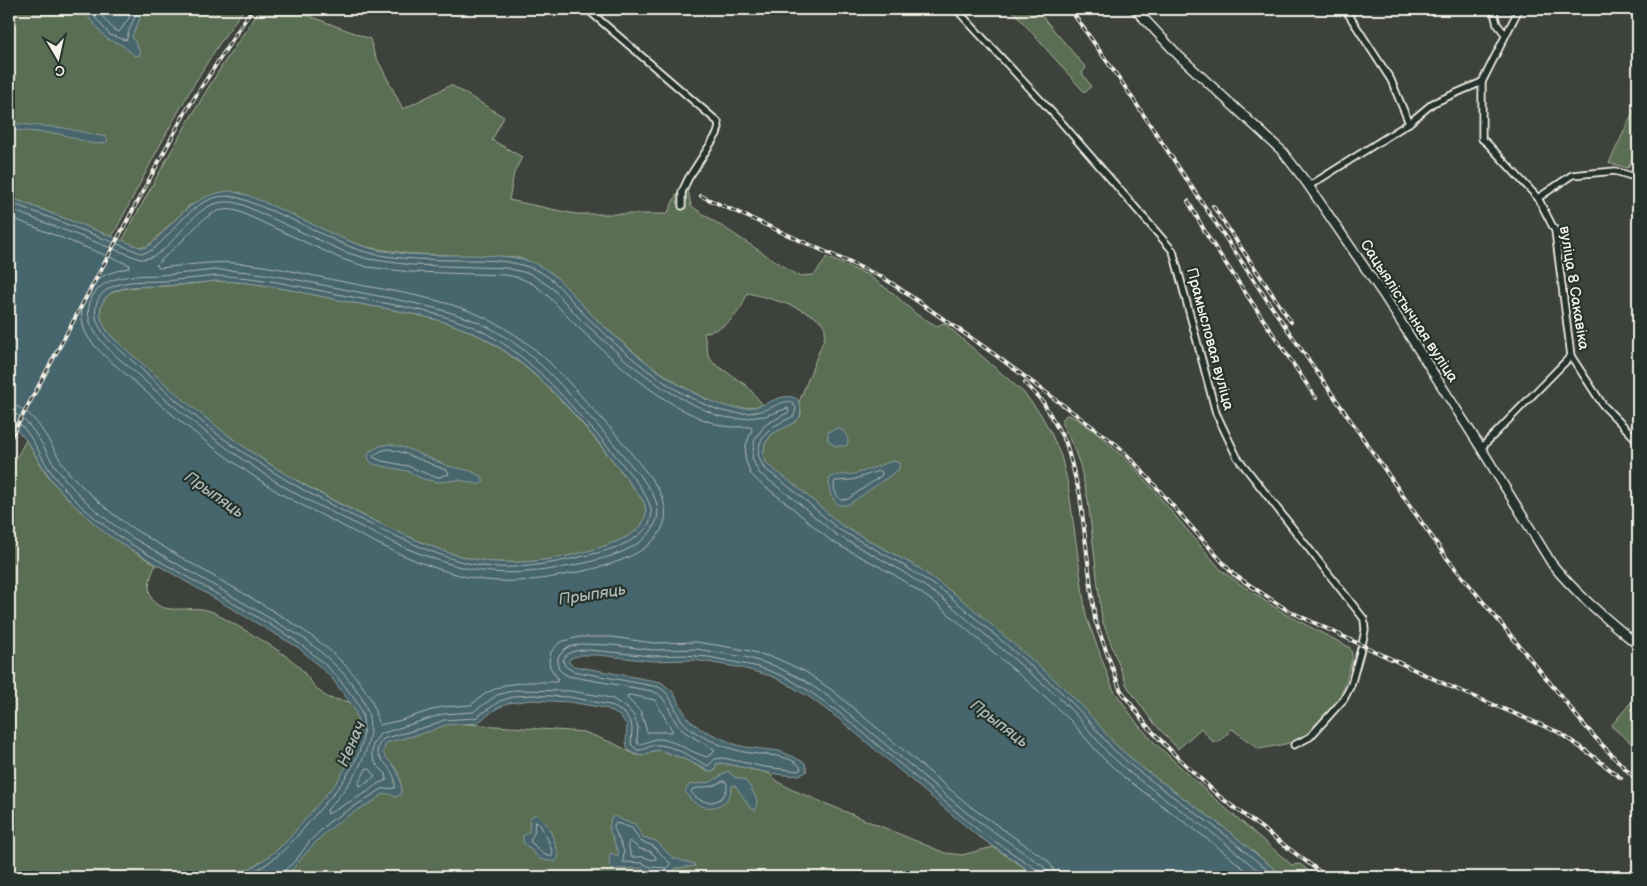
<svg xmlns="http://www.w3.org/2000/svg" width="1647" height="886" viewBox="0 0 1647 886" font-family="'Balsamiq Sans',sans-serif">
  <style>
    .green { fill: #5a6e52; stroke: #a7b09d }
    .water { fill: #46656c; stroke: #8c9d9e; fill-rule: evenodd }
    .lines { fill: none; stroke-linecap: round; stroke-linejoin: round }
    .shore { stroke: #aeb9b6; stroke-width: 1 }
    .street-casing { stroke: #f4f1e8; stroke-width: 9 }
    .secondary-casing { stroke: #f4f1e8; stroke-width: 11 }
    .street { stroke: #26332d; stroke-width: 5.5 }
    .secondary { stroke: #26332d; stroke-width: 8 }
    .rail-casing { stroke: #f4f1e8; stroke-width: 4 }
    .rail { stroke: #26332d; stroke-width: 2; stroke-dasharray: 5.5; stroke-linecap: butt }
    .labels { text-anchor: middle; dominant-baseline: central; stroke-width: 4.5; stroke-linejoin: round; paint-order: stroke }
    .street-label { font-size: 15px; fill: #f4f1e8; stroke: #26332d }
    .water-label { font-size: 16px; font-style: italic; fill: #aeb9b6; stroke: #26332d }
  </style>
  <rect width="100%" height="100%" fill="#3d423c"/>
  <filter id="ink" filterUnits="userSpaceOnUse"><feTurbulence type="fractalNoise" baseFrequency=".02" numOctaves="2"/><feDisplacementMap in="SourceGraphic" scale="10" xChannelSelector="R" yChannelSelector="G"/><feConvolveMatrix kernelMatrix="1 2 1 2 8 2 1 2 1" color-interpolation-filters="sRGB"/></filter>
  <g filter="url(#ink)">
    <g class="green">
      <path d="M9 9H244C191 79 153 160 112 237L9 197Z"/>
      <path d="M261 9H291L370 39 374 53 403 109 451 85 504 117 492 140 522 157 514 173 509 200 575 214H667L684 180H690L688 190 691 206 798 276 814 275 824 262 826 257 868 275 894 294 916 314 937 326 944 323 1023 392 1040 413 1051 433 1061 456 1068 484 1086 616 1113 689 1139 726 1156 744 1216 800 1292 865 1300 864 1316 877H1284L1226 829 1137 764 1115 744 1073 697 919 568 841 525 801 490 771 468 767 464 763 456 765 444 772 434 800 417 801 412 799 402 824 339C825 334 826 328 823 324 813 310 764 296 747 293 741 314 726 329 704 333L708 354 712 362 747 386 763 405 746 408H730L712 402 680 385 647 363 616 337 589 312 553 274 535 264 516 257 412 254 371 248 350 242 239 192 190 205 147 247H138L122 241C165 162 207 82 261 9Z"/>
      <polygon points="1011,9 1036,9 1086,68 1082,73 1091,86 1085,93"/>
      <polygon points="1638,102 1638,144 1628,168 1609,163"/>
      <path d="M216 281C259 281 302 293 344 301 385 309 430 314 469 331 539 362 599 442 644 502 652 524 633 535 615 542 577 557 525 566 485 561 450 557 417 540 385 526 335 502 286 477 240 444 195 412 154 375 113 338 105 329 98 319 101 307 107 282 147 288 166 286 183 285 199 283 216 281Z"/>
      <path d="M1066 415C1080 415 1121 455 1133 466L1222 571 1237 582 1285 614 1349 647C1354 654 1352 661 1349 669 1343 694 1338 703 1320 722 1314 727 1309 733 1303 737 1290 745 1273 746 1259 749L1232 729 1219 742H1213L1201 728 1178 749 1152 721 1127 686 1102 620 1088 500 1080 465 1073 446 1062 424V420Z"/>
      <path d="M26 440C34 452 40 465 49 477 77 514 116 541 156 565 146 582 144 607 171 609 186 610 199 606 213 612 240 628 270 643 294 662 307 673 314 691 329 698L466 724 584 732 613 743 636 755H646L653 751 660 750 689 761 708 772 715 770 716 764 723 763 768 773 780 783 793 790 945 853 962 855 993 847 1039 877H9V472Z"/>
      <polygon points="1638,694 1638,749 1611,726"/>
    </g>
    <g class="water">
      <polygon points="79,9 140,9 140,19 132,36 140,52 140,55 135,56 122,45 107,39 85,13"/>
      <polygon points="9,123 64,128 106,137 108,140 105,143 93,144 61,134 14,130 9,128"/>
      <path d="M230 191 247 195C267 203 286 212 306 221 331 233 355 246 383 251 412 256 443 255 473 255 495 256 516 255 536 264 559 274 572 295 589 312 625 347 664 380 710 401 725 407 739 410 754 407 768 405 783 391 797 399L801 407 800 417 794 423 772 434 765 444 763 456 767 464 801 490 841 525 919 568 964 601 1062 686 1085 709 1115 744 1137 764 1226 829 1284 877H1039L975 834 839 719 809 697 784 682 771 676 742 668 695 660 652 661 599 655H581L571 658 568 662 574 666 661 682 673 692 688 719 701 729 734 744 745 747 779 751 794 757 805 763 807 771C796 784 737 764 720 763L716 764 715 770 711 772 684 759 660 750 653 751 642 756 632 753 628 749 626 743 627 725 621 717 608 709 600 707 569 702 531 700 509 703 496 709 477 723 445 725 431 731 386 743 383 753C386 759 390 761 394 766 400 774 402 786 401 795L395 797C382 789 383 796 372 802 352 813 334 823 318 840 306 852 297 865 285 877H216L251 868 268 857 285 843 336 783 348 764 358 736V721L354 708 330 676 299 648 127 547 105 533 74 505 52 481 26 440 9 422V197L142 248 147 247 153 243C177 219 193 194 230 191ZM216 281C259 281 302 293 344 301 385 309 430 314 469 331 539 361 600 442 644 502 652 524 633 535 615 542 577 557 525 566 485 561 450 557 417 540 385 526 335 503 286 477 240 444 195 412 155 374 113 338 105 329 98 319 101 307 107 282 144 287 162 286 180 285 198 283 216 281Z"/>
      <path d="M837 428C844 430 848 435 848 442L846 446H835L828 440V432Z"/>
      <polygon points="389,444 406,448 448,466 471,471 482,477 484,481 481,484 477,484 459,480 438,482 423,479 407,471 373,464 369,460 368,455 370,451 380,446"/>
      <path d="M892 461 897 462 900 464 898 470 851 503 847 505H839C831 500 827 487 830 478 838 473 848 476 858 473 869 470 881 465 892 461Z"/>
      <path d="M728 771 734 777 745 780 751 788 757 800 756 810 751 809 735 785 732 786C730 812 696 815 685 791L689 785 711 782Z"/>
      <path d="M535 814C549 820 556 844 559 857L555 862 540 859 523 842V836L529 832 530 818Z"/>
      <polygon points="615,816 624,821 635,824 643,837 656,841 673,858 694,864 695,866 676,868 671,873 666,874 648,872 642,868 612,869 609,864 610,854 612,853 617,856 619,854 609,829 611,818"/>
    </g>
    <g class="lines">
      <g class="shore">
        <path d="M88 9 110 35 125 40 127 39C128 28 136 20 136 9"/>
        <polyline points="96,9 114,30 119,32 129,18 130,9"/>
        <path d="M9 202 141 253C151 253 156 247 163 240 186 216 208 185 245 200 265 208 284 216 304 225 330 238 355 252 385 256 412 260 440 260 468 260 489 260 510 260 531 268 555 276 567 297 584 314 623 352 667 392 719 410 734 415 752 414 767 409 776 406 783 400 792 402L796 408 794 416 774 426 764 436 760 443 758 455 764 468 798 494 838 529 900 563 946 593 1059 690 1081 712 1112 748 1134 768 1223 833 1276 877"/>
        <path d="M9 209 140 259C178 260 191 186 243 205L345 252 368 259 412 265 506 268 531 274 553 289 581 320 629 363 663 388 686 401 718 416 737 419 765 416 788 408 789 412 765 425 755 439 752 457 755 465 759 473 794 499 835 534 897 568 942 598 1055 694 1077 716 1107 752 1130 773 1219 838 1266 877"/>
        <path d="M9 217 130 265 129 268C120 270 111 272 103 276 81 289 76 316 88 337 98 352 114 364 128 376 176 419 226 460 281 494 299 504 318 513 337 523 381 546 428 570 478 579 514 585 553 578 588 570 614 564 652 553 663 526 674 499 646 473 631 453 619 437 604 421 590 406 563 375 534 343 497 324 451 298 395 292 344 282 308 275 271 265 235 263 209 261 184 266 159 268L156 265C164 257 173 249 182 241 198 225 214 202 240 212L342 259 367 267 411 272 506 275C542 280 553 304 578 327 616 363 671 414 724 426 733 428 742 426 751 427L752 430 746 445 745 458 750 473 759 482 789 505 831 541 893 574 937 604 1049 700 1071 721 1102 757 1125 778 1214 844 1254 877"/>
        <path d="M215 270C258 270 301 281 343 289 386 298 429 304 470 319 518 337 553 375 586 413 600 428 614 443 626 459 639 476 667 501 655 524 644 549 609 557 585 563 543 572 500 578 457 566 420 556 384 539 350 521 327 510 304 499 283 486 230 453 182 415 137 374 117 356 76 329 92 297 105 273 138 276 160 275 179 274 197 272 215 270Z"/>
        <path d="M216 276C259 276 300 287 342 295 385 304 431 309 471 326 517 346 550 381 582 418 595 432 608 446 620 461 630 475 658 503 650 521 641 544 602 552 580 557 549 564 515 570 483 566 448 561 416 545 385 531 334 508 284 481 238 449 192 417 152 378 110 341 90 321 88 293 120 284 134 280 148 282 162 281 180 280 198 278 216 276Z"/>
        <path d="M9 405C38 406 53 455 70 474 90 495 112 515 137 531 172 552 207 573 243 593 291 622 339 647 369 696 375 705 375 716 379 725L398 721 441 707 471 705 486 693 504 685 529 682H557L558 679 550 667 549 661 551 652 560 642 579 637H612L653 643 697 642 746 650 778 659 806 672 833 691 971 807 1047 860 1053 868 1055 877"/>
        <path d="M9 412C20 413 29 425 35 433 44 445 49 459 58 470 78 497 105 520 133 538L305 639C328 657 364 688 369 718 373 739 363 763 351 780 344 791 335 801 327 810L328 814 367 792 379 783 387 780 386 774 376 764 372 755 373 744 380 734 443 714 473 712 497 695 516 690 570 691 602 696 613 699 627 708 634 716 638 727 637 740 638 744C646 744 652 738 661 739 678 742 692 753 707 757L714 752V749C703 742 690 737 680 728 669 716 669 696 652 691L568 676 563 673 558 668V657L566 648 580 644 612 645 653 650 696 649 745 657 775 666 802 679 829 697 967 813 1043 866 1046 871 1048 877"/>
        <path d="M9 419C25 420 39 453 47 466 66 496 100 524 129 543 161 562 192 580 224 598 270 625 318 648 350 693 356 701 362 709 363 719 368 749 346 779 328 800 301 830 278 867 238 877"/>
        <polygon points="389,449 404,453 448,471 449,474 439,477 432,476 408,466 382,461 373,457 374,455 381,451"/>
        <path d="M879 471 882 472 881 476 848 499 841 500C836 497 832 486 835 481L852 480Z"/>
        <polygon points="630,695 655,700 672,730 672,732 647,732 641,712 627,698 627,696"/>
        <polygon points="367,768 370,769 375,776 365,784 360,786 359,783"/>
        <path d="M724 781 727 783C727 786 727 789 726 791 721 806 699 805 691 792L693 789 712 786Z"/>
        <polygon points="535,822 539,823 548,840 553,854 551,857 543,854 530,841 534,833"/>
        <polygon points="616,823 632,828 640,841 653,846 670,863 668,868 650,867 642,863 623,862 624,851 614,828"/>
        <polygon points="630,841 640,849 650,851 656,857 656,859 652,860 644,857 631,857 628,844"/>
        <path d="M282 877 283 872 297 859 309 842 329 822 382 789 395 788C395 783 395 777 392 773 386 760 369 755 383 739L429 726 444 720 475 718 500 701 516 696 531 695 570 697 610 705 624 713 631 723 632 729 631 744 637 750C645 751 649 745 656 745 672 744 694 759 708 766L715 759 723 758 765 767 798 771 801 769C797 754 757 755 744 752 739 751 734 749 729 748 713 742 690 733 680 718 673 706 671 694 659 687L573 671 565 666 563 660C568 650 579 650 589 650L652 656 683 655 708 657 759 667 786 677 812 693 842 715 978 830 1039 871 1041 877"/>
      </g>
      <g class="street-casing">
        <g id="street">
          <polyline points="587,9 718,122 719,127 717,134 688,179 682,192 682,206"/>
          <polyline points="956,9 1061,122 1173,251 1216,413 1237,457 1364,619 1365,630 1362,645 1351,685 1344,699 1310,737 1294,745"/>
          <polyline points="1345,9 1391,80 1409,123"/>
          <polyline points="1493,9 1497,24 1505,34"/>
          <polyline points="1519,9 1482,82 1482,139 1488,144 1538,198 1555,231 1571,356 1603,405 1638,441"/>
          <polyline points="1309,186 1409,123 1433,103 1482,82"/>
          <polyline points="1538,198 1572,175 1615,171 1638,178"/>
          <polyline points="1481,448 1571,356"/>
        </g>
      </g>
      <g class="secondary-casing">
        <path id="secondary" d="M1135 9 1179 56 1282 151 1306 182 1385 297 1481 448 1552 564C1577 595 1608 620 1638 645"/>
      </g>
      <use href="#street" class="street"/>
      <use href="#secondary" class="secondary"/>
      <g class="rail-casing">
        <g id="rail">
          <path d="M1070 9 1123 84 1267 300 1410 506 1446 557 1565 701C1586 730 1612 756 1638 781"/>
          <polyline points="701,196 884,278 990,351 1117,445 1134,462 1233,574 1287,610 1449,686 1558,732 1589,753 1621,778"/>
          <polyline points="1188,201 1208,237 1316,398"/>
          <polyline points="1213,206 1291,322"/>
          <polyline points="1025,383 1043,402 1066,443 1080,495 1095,620 1120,689 1147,726 1173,753 1220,797 1327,877"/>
          <polyline points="9,441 186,111 252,9"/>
        </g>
      </g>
      <use href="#rail" class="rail"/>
    </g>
  </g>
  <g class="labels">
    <g class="street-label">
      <text transform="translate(1574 288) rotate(81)">вуліца 8 Сакавіка</text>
      <text transform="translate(1409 311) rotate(57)">Сацыялістычная вуліца</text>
      <text transform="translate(1210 339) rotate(75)">Прамысловая вуліца</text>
    </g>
    <g class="water-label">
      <text transform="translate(214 495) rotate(35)">Прыпяць</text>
      <text transform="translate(592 595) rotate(-9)">Прыпяць</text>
      <text transform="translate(999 724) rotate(37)">Прыпяць</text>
      <text transform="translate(352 744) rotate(-67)">Ненач</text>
    </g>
  </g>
  <rect width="1647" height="886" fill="none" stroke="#26332d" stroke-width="30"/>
  <rect x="15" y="15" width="1617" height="856" fill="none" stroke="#f4f1e8" stroke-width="2" filter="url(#ink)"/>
  <g transform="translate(58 58) rotate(171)" stroke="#26332d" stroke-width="4" paint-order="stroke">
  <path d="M0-4L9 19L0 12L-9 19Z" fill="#f4f1e8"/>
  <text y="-8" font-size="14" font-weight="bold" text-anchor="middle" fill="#f4f1e8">С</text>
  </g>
</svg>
